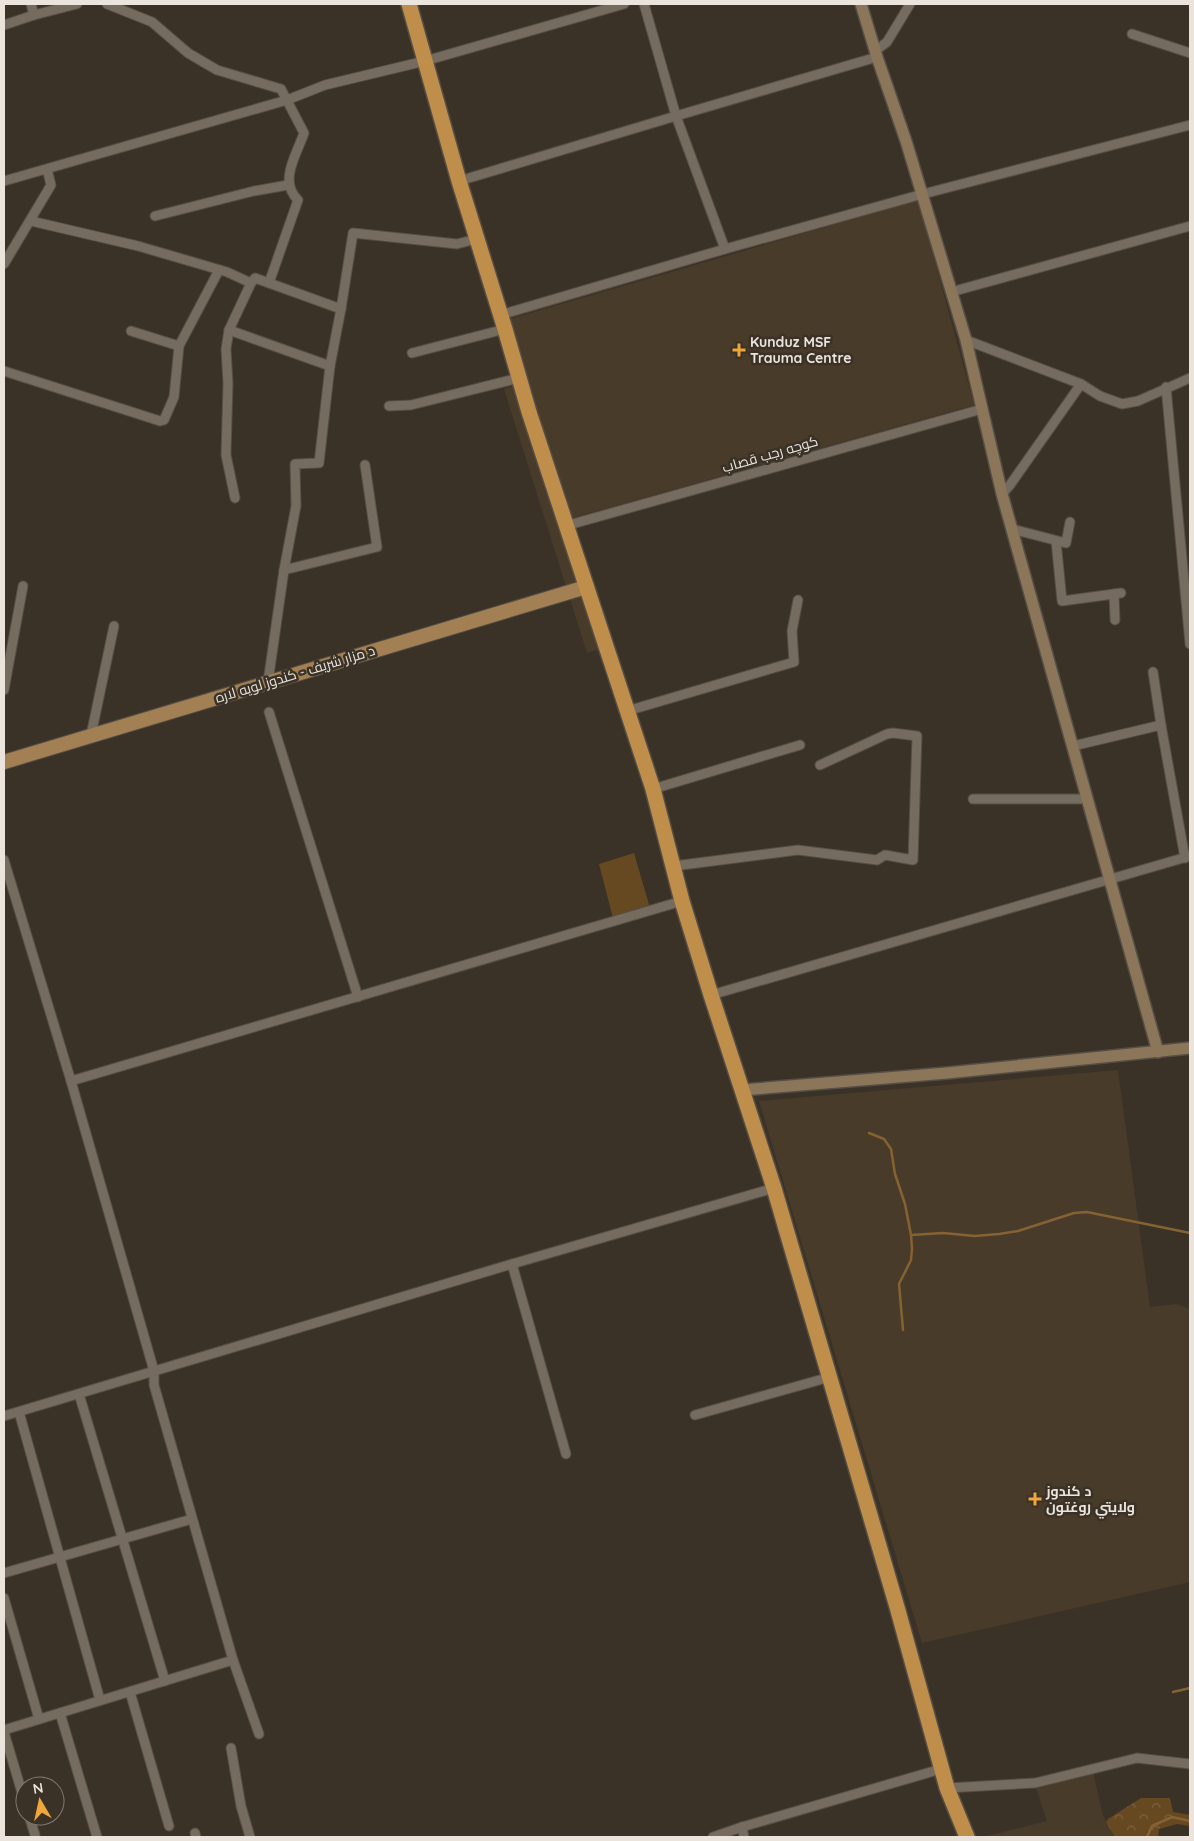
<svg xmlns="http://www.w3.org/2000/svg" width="1194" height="1841" viewBox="0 0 1194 1841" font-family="Quicksand,Cairo,sans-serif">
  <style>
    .built { fill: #483b2a }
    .grass { fill: #664921 }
    .forest { fill: url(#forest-crowns) }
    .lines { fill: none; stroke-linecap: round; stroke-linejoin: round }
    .stream { stroke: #866232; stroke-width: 2.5 }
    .street-casing { stroke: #554e45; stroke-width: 11 }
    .secondary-casing { stroke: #554e45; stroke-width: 14 }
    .primary-casing { stroke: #554e45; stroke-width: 16 }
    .highway-casing { stroke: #554e45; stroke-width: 18 }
    .street { stroke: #756b5f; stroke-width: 9 }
    .secondary { stroke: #8c7659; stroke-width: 11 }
    .primary { stroke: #a28053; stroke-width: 14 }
    .highway { stroke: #c08e4b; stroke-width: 15 }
    .poi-dot { fill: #efa73d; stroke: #3a3227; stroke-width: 2 }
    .labels { text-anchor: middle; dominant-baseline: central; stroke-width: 5; stroke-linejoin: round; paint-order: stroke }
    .poi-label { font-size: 14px; font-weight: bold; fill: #eae4dd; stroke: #3a3227; text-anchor: start }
    .street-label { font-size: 14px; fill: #eae4dd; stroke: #3a3227 }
  </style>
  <defs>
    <pattern id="forest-crowns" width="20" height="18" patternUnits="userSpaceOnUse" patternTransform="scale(1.25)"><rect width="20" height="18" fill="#664921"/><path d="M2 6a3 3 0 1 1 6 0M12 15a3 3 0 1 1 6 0" fill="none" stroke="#7c6341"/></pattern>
  </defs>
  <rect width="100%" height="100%" fill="#3a3227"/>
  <g class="built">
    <polygon points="918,200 974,405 572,518 612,645 587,653 504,389 529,381 510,319"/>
    <polygon points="1118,1070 1150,1307 1177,1304 1190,1309 1190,1582 922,1643 759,1101"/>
    <polygon points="1093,1771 1103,1816 1115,1837 983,1837 1047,1821 1035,1785"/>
  </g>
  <polygon class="grass" points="634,853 650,908 613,918 599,864"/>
  <polygon class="forest" points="1141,1798 1170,1798 1173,1812 1190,1815 1190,1826 1177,1824 1159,1829 1158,1837 1115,1837 1106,1822 1108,1819"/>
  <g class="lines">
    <g class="stream">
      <polyline points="869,1133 884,1139 891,1149 895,1174 905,1204 911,1235 912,1249 911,1260 899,1284 903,1330"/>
      <polyline points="911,1235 943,1233 975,1236 999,1234 1018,1231 1074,1213 1087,1212 1190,1233"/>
      <polyline points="1173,1692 1190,1688"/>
      <polyline points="1147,1837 1152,1826 1172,1817 1190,1821"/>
    </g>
    <g class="street-casing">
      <g id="street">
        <polyline points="31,4 34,15"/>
        <path d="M107 4 152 22 188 53 217 70 281 89 304 133C297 154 278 181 298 200L269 283 255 278 251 283 229 330 226 349 228 383 226 455 235 498"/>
        <polyline points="644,4 676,116 725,249"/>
        <polyline points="4,25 34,15 77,4"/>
        <polyline points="1132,34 1190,53"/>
        <polyline points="875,51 887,42 910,4"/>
        <polyline points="4,181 287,100 325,85 425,61 624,4"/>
        <polyline points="459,181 676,116 877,57"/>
        <polyline points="155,216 254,191 288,185"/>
        <polyline points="31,221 138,246 227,272 251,283"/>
        <polyline points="4,264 51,185 47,169"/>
        <polyline points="269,283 341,309 353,233 457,244 476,239"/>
        <polyline points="951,292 1190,226"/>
        <polyline points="500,315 725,249 923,194 1190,125"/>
        <polyline points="229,330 330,366"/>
        <polyline points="131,331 179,346"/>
        <polyline points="966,340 1081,384 1100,396 1122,404 1138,401 1190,378"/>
        <polyline points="412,353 505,329"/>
        <polyline points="4,371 160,421 164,420 174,397 179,346 219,270"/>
        <polyline points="1166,387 1190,644"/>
        <polyline points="389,406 411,405 519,378"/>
        <polyline points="1002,494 1010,485 1081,384"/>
        <polyline points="565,526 982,409"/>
        <polyline points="1012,529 1066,543 1070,522"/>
        <polyline points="1056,541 1062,601 1121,593"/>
        <polyline points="284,570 377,547 365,465"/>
        <polyline points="1114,594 1115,620"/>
        <polyline points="1153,672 1161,725 1185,858"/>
        <polyline points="268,682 284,570 296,506 295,464 319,463 330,366 341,309"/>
        <polyline points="4,690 23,586"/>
        <polyline points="627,711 794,662 792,631 798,600"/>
        <polyline points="269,712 358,997"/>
        <polyline points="91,735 114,626"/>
        <polyline points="1073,746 1161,725"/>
        <polyline points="653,789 800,745"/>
        <polyline points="973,799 1087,799"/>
        <polyline points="4,860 71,1081 154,1371 154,1385 233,1660 259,1734"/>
        <polyline points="674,866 798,850 877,860 885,855 913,860 917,736 893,733 887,734 820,765"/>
        <polyline points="711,995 1190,856"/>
        <polyline points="71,1081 682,901"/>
        <polyline points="512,1264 566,1454"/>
        <polyline points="79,1394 165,1681"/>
        <polyline points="19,1412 100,1700"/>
        <polyline points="695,1415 830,1377"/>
        <polyline points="4,1416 512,1264 774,1188"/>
        <polyline points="4,1573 192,1519"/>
        <polyline points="4,1598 39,1719"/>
        <polyline points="130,1692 169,1826"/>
        <polyline points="60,1713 97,1837"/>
        <polyline points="4,1730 233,1660"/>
        <polyline points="4,1732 25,1803"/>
        <polyline points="231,1748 241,1806 250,1837"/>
        <polyline points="947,1788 1035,1783 1137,1758 1190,1764"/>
        <polyline points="29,1816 35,1835"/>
        <polyline points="742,1827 744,1837"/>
        <polyline points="195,1833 196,1837"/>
        <polyline points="713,1837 742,1827 941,1769"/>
      </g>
    </g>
    <g class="secondary-casing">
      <g id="secondary">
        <polyline points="861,4 877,57 906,141 966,340 1002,494 1158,1052"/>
        <polyline points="742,1090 947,1073 1190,1048"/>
      </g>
    </g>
    <g class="primary-casing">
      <polyline id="primary" points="4,762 586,587"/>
    </g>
    <g class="highway-casing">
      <polyline id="highway" points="409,4 459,181 505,329 529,412 653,789 682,901 711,995 774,1188 897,1607 947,1788 967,1837"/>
    </g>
    <use href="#street" class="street"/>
    <use href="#secondary" class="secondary"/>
    <use href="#primary" class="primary"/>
    <use href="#highway" class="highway"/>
  </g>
  <g class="poi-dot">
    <path d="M736.5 342.5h5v5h5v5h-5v5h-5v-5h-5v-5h5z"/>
    <path d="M1032.5 1491.5h5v5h5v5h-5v5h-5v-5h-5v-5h5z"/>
  </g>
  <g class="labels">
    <g class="poi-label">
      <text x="750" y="342">Kunduz MSF<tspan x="750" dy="16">Trauma Centre</tspan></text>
      <text x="1046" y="1491">د کندوز<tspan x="1046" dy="16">ولایتي روغتون</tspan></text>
    </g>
    <g class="street-label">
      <text transform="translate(770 454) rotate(-16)">کوچه رجب قصاب</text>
      <text transform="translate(295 674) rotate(-17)">د مزار شریف - کندوز لویه لاره</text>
    </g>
  </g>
  <rect width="1194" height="1841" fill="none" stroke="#eae4dd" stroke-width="10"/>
  <g transform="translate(40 1801) rotate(351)"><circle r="24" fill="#3a3227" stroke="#807970"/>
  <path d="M0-4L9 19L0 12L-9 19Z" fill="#efa73d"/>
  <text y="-8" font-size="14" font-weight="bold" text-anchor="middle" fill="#eae4dd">N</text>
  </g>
</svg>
